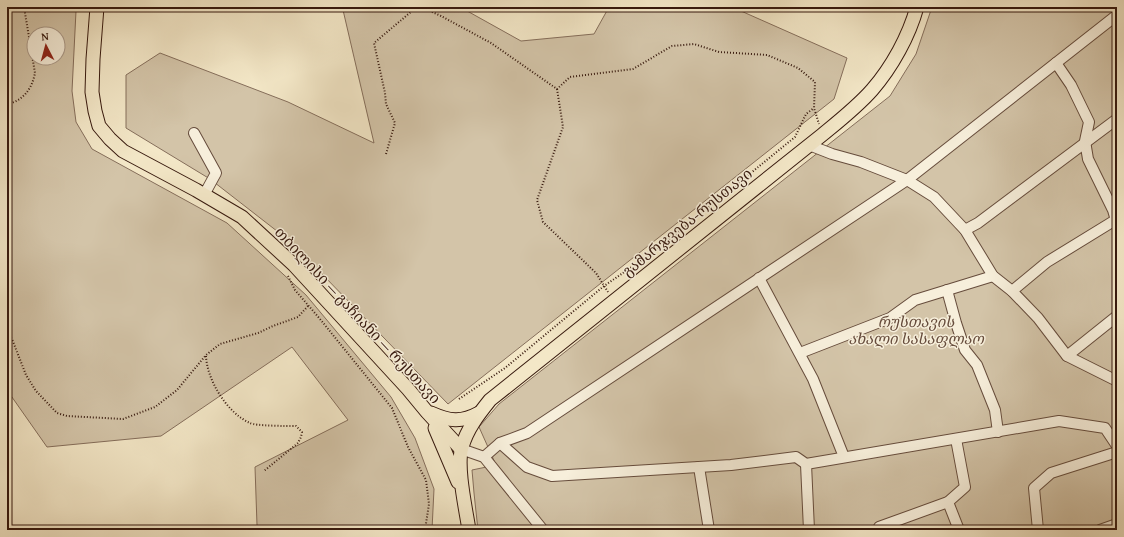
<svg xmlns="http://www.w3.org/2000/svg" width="1124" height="537" viewBox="0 0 1124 537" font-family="'Gentium Book Plus','Noto Serif Georgian',serif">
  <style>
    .green { fill: #d3c4a8; stroke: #856e5b; fill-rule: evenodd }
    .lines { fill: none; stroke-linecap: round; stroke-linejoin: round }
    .minor-casing { stroke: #664c3c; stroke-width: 12 }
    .major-casing { stroke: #37190e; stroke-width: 15 }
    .path { stroke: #37190e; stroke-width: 2; stroke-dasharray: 1 2; stroke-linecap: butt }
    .minor { stroke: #f7efdb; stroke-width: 10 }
    .major { stroke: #f3e7c7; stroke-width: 13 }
    .labels { text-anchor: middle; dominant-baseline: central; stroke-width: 3; stroke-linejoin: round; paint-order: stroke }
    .street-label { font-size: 15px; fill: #37190e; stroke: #f7efdb }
    .park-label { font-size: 15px; font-style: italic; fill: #664c3c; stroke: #f7efdb }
  </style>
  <rect width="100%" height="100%" fill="#f3e7c7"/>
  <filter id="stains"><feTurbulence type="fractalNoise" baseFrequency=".005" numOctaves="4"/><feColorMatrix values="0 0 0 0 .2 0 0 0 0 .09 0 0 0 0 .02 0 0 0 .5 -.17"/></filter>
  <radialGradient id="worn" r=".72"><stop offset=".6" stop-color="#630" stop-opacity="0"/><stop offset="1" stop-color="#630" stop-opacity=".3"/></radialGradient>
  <g class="green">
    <path d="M7 7H52L76 11 72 91 76 122 92 149 227 223 306 295 391 397 415 438 434 489 432 530H265L257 525 255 467 348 420 292 347 161 436 47 447 7 390ZM34 34H58V58H34Z"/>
    <polygon points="358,7 460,7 521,41 594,34 609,7 735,7 741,11 847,58 834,99 448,404 291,242 210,179 126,128 126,75 160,53 288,102 374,143 343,10"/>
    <polygon points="932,7 1117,7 1117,530 478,530 474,493 472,470 496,465 479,427 499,404 890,96 916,54"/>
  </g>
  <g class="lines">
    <g class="minor-casing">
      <g id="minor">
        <polyline points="1056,63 1071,85 1089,122 1085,141 1088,159 1113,210 1117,224"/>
        <polyline points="194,133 216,173 204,195"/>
        <polyline points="809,145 832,154 861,162 907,180 934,197 965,230 993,276 1012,291 1038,318 1067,356 1117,381"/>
        <polyline points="965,230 978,223 1117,119"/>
        <polyline points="759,278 813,379 844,457"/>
        <polyline points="947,290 956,323 965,350 977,365 995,410 998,432"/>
        <polyline points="1012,291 1047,262 1117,219"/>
        <polyline points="800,353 890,318 915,300 993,276"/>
        <polyline points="1067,356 1117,316"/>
        <polyline points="500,443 527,467 552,476 731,465 796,457 806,464 1059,421 1105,428 1117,446"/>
        <polyline points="461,449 484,457 543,530"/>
        <polyline points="484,457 500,443 527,433 907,180 1117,15"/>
        <polyline points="806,464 809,530"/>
        <polyline points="699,467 709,530"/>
        <polyline points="948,502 959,530"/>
        <polyline points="880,530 879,527 948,502 965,487 956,439"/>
        <polyline points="1038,530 1034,488 1051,473 1117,452"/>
        <polyline points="1100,530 1117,524"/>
      </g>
    </g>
    <g class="major-casing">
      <g id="major">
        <polyline points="97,7 93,59 92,92 95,111 99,126 110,139 123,151 196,190 242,217 294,265 408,389 427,412 461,449"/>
        <path d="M431 413C449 421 461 423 479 413"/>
        <polyline points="435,428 458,482"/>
        <path d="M469 530C466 510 456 466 462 447 467 429 478 415 490 400L822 135C839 121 857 107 872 90 892 67 909 36 917 7"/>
      </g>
    </g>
    <g class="path">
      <polyline points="52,7 59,10 66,9 67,7"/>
      <polyline points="557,89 563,127 537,200 543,222 596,273 608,292"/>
      <path d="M7 104C23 101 32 89 35 73L24 7"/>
      <polyline points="386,154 395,123 386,104 385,93 374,43 412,11 426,9 441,16 491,43 557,89 570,77 633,69 672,46 694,44 719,52 767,55 798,68 815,82 814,108 819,124"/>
      <polyline points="288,276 295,290 320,319 392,408 408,447 426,480 429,504 425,530"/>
      <polyline points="7,333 12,339 26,375 36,391 57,413 67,416 123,419 155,407 177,390 206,355 220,344 258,333 273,326 298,317 308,306"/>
      <path d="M206 356C207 380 227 413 250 423 255 426 287 426 296 426L302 432 301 437 298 443 264 471"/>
      <polyline points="459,399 505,368 604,286 655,251 795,137 806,114 814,108"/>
    </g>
    <use href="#minor" class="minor"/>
    <use href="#major" class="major"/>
  </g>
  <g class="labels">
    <g class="street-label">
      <text transform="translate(687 222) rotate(-39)">გამარჯვება-რუსთავი</text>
      <text transform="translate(358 315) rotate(47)">თბილისი — გაჩიანი — რუსთავი</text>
    </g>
    <g class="park-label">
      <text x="916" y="321">რუსთავის<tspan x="916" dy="17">ახალი სასაფლაო</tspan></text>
    </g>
  </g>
  <rect width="1124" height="537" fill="none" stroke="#f3e7c7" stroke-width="24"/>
  <rect x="8" y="8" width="1108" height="521" fill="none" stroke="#37190e" stroke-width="2"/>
  <rect x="12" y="12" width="1100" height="513" fill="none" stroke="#37190e"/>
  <g transform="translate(46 46) rotate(354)"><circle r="19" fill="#f7efdb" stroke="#aa9989"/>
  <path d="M0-3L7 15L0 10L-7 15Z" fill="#8f2418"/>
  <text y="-6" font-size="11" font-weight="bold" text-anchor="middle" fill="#37190e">N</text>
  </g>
  <rect width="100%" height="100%" filter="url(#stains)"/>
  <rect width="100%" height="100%" fill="url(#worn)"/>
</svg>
